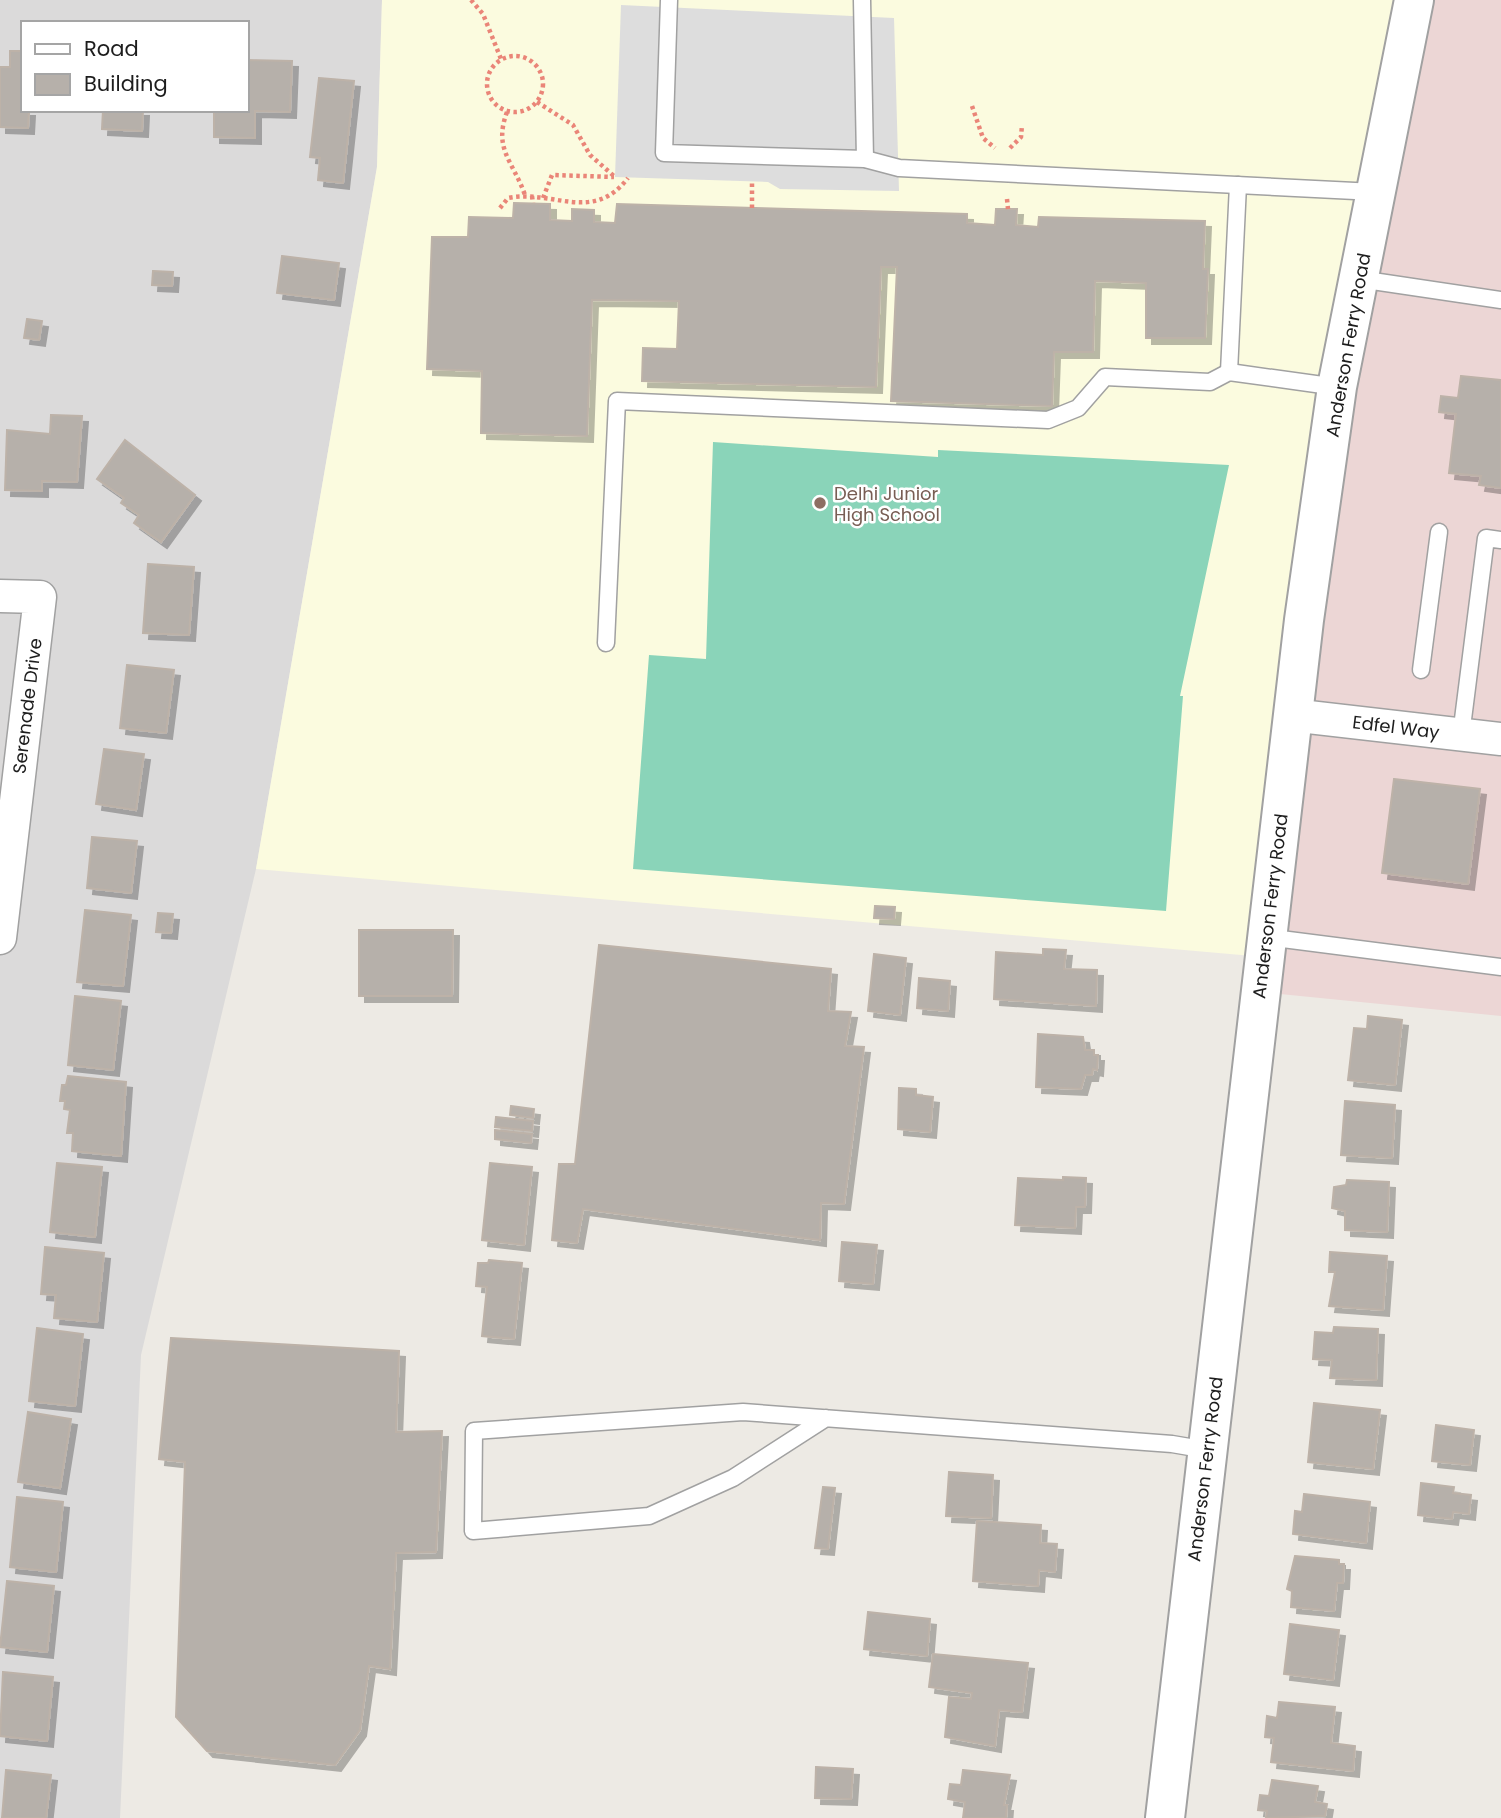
<svg xmlns="http://www.w3.org/2000/svg" width="1501" height="1818" viewBox="0 0 1501 1818" font-family="Poppins,sans-serif">
  <style>
    .residential { fill: #dbdada; fill-rule: evenodd }
    .commercial { fill: #ecd6d5 }
    .education { fill: #fbfbdf }
    .pitch { fill: #8ad4b9 }
    .parking { fill: #ddd }
    .building { fill: #b6b0aa; stroke: #bdb2a8; stroke-width: 2; filter: url(#shadow) }
    .lines { fill: none; stroke-linecap: round; stroke-linejoin: round }
    .service-casing { stroke: #a1a1a1; stroke-width: 19 }
    .minor-casing { stroke: #a1a1a1; stroke-width: 35 }
    .tertiary-casing { stroke: #a1a1a1; stroke-width: 42 }
    .path { stroke: #ea8578; stroke-width: 4.5; stroke-dasharray: 3.5 3.5; stroke-linecap: butt }
    .service { stroke: #fff; stroke-width: 16 }
    .minor { stroke: #fff; stroke-width: 32 }
    .tertiary { stroke: #fff; stroke-width: 38 }
    .education-dot { fill: #8d6e63; stroke: #fff; stroke-width: 2.5 }
    .labels { text-anchor: middle; dominant-baseline: central; stroke-width: 5; stroke-linejoin: round; paint-order: stroke }
    .street-label { font-size: 18px; fill: #1d1d1d; stroke: #fff }
    .education-label { font-size: 18px; fill: #785e54; stroke: #fff; text-anchor: start }
  </style>
  <defs>
    <filter id="shadow"><feDropShadow dx="6" dy="6" stdDeviation="0" flood-color="#0004"/></filter>
  </defs>
  <rect width="100%" height="100%" fill="#edeae4"/>
  <path class="residential" d="M0 0H382L377 167 256 869 141 1355 120 1818H0ZM23 23H247V110H23Z"/>
  <polygon class="commercial" points="1414,0 1501,0 1501,1016 1260,992"/>
  <polygon class="education" points="382,0 1414,0 1264,957 256,869 377,167"/>
  <polygon class="pitch" points="713,442 938,457 938,450 1229,465 1180,696 1183,696 1166,911 633,869 649,655 706,659"/>
  <polygon class="parking" points="621,5 894,18 899,191 780,189 768,182 615,177"/>
  <g class="building">
    <polygon points="10,51 23,51 23,110 29,110 28,128 0,127 0,67 10,67"/>
    <polygon points="247,60 292,61 290,112 255,111 255,138 214,137 214,110 247,110"/>
    <polygon points="319,78 354,81 343,183 318,180 320,158 310,157"/>
    <polygon points="103,110 143,110 142,131 102,129"/>
    <polygon points="514,203 550,204 550,220 572,221 572,209 594,210 594,222 615,223 617,204 967,214 967,223 995,225 996,209 1017,209 1016,225 1038,227 1039,217 1205,221 1203,269 1208,269 1205,338 1146,338 1146,283 1095,281 1093,352 1054,352 1052,406 891,401 897,267 881,267 876,387 642,381 643,348 677,349 679,301 592,300 587,436 481,433 482,371 427,369 432,237 468,237 469,217 513,218"/>
    <polygon points="282,256 339,263 334,300 277,293"/>
    <polygon points="153,271 173,272 172,286 152,285"/>
    <polygon points="27,319 42,321 39,340 24,338"/>
    <polygon points="1461,376 1501,380 1501,488 1479,485 1481,476 1449,473 1456,414 1439,412 1441,396 1458,398"/>
    <polygon points="51,415 82,416 77,482 42,481 42,491 5,490 7,430 50,434"/>
    <polygon points="125,440 195,495 161,542 134,523 139,515 121,503 124,498 97,479"/>
    <polygon points="148,564 194,567 189,635 143,633"/>
    <polygon points="127,665 174,670 166,733 120,728"/>
    <polygon points="104,749 144,754 136,810 96,804"/>
    <polygon points="1394,779 1480,789 1468,884 1382,873"/>
    <polygon points="92,837 137,841 131,893 87,888"/>
    <polygon points="875,906 895,907 894,919 874,918"/>
    <polygon points="85,910 131,915 123,986 77,982"/>
    <polygon points="158,913 173,914 171,933 156,932"/>
    <polygon points="359,930 453,930 452,996 359,996"/>
    <polygon points="599,945 831,969 828,1011 851,1012 845,1046 864,1047 844,1204 821,1203 820,1240 583,1209 577,1243 552,1240 559,1164 575,1164"/>
    <polygon points="1043,949 1066,950 1064,969 1097,970 1096,1006 994,999 996,952 1043,955"/>
    <polygon points="874,954 906,958 900,1015 868,1011"/>
    <polygon points="919,978 950,981 948,1011 917,1008"/>
    <polygon points="75,996 121,1001 113,1070 68,1065"/>
    <polygon points="1368,1016 1402,1020 1395,1085 1348,1080 1354,1028 1367,1029"/>
    <polygon points="1038,1034 1083,1037 1085,1050 1094,1050 1094,1055 1098,1055 1097,1070 1093,1069 1092,1075 1085,1075 1081,1089 1036,1087"/>
    <polygon points="68,1076 126,1082 121,1156 72,1151 73,1133 67,1133 70,1110 64,1109 65,1101 60,1101 62,1085 66,1085"/>
    <polygon points="899,1088 916,1089 916,1095 933,1097 930,1132 898,1129"/>
    <polygon points="1345,1101 1395,1105 1392,1158 1341,1155"/>
    <polygon points="511,1106 534,1109 533,1118 510,1115"/>
    <polygon points="496,1117 533,1121 532,1131 495,1127"/>
    <polygon points="495,1130 532,1134 531,1143 495,1139"/>
    <polygon points="57,1163 102,1167 95,1237 50,1232"/>
    <polygon points="490,1163 532,1167 524,1245 482,1240"/>
    <polygon points="1063,1177 1086,1178 1085,1207 1076,1207 1075,1228 1015,1225 1018,1178 1063,1180"/>
    <polygon points="1347,1180 1389,1182 1387,1232 1345,1230 1345,1211 1332,1208 1334,1187 1346,1185"/>
    <polygon points="842,1242 877,1245 873,1284 839,1281"/>
    <polygon points="45,1247 104,1253 97,1322 54,1318 56,1295 41,1294"/>
    <polygon points="1330,1252 1387,1256 1383,1310 1329,1306 1335,1272 1329,1272"/>
    <polygon points="489,1260 522,1263 514,1339 482,1336 487,1287 476,1286 478,1263 488,1263"/>
    <polygon points="1334,1327 1378,1329 1376,1380 1330,1378 1332,1360 1313,1359 1315,1332 1333,1333"/>
    <polygon points="37,1328 83,1334 75,1406 29,1401"/>
    <polygon points="171,1338 399,1351 396,1432 442,1431 436,1552 396,1553 390,1669 369,1666 360,1730 335,1765 207,1751 176,1717 185,1462 159,1459"/>
    <polygon points="1314,1403 1380,1410 1373,1469 1308,1462"/>
    <polygon points="28,1412 71,1419 60,1488 18,1482"/>
    <polygon points="1436,1425 1474,1430 1470,1465 1432,1461"/>
    <polygon points="949,1472 993,1475 991,1518 946,1516"/>
    <polygon points="1421,1483 1454,1487 1453,1493 1471,1495 1469,1514 1453,1512 1452,1519 1418,1515"/>
    <polygon points="823,1487 835,1488 828,1549 815,1548"/>
    <polygon points="1304,1494 1370,1502 1366,1543 1293,1534 1295,1511 1302,1512"/>
    <polygon points="17,1497 63,1502 56,1572 10,1567"/>
    <polygon points="977,1521 1041,1525 1040,1543 1057,1544 1055,1572 1039,1570 1038,1586 973,1581"/>
    <polygon points="1295,1556 1339,1560 1339,1564 1344,1564 1343,1583 1337,1583 1334,1611 1291,1607 1292,1591 1287,1589"/>
    <polygon points="7,1581 54,1586 47,1652 0,1647"/>
    <polygon points="868,1612 930,1619 927,1656 864,1649"/>
    <polygon points="1290,1624 1339,1630 1333,1680 1284,1674"/>
    <polygon points="933,1654 1028,1663 1022,1712 999,1710 995,1746 945,1737 949,1697 971,1699 972,1693 929,1687"/>
    <polygon points="3,1672 53,1677 47,1741 0,1736"/>
    <polygon points="1279,1702 1335,1707 1331,1743 1355,1746 1353,1771 1271,1762 1274,1738 1265,1737 1267,1716 1277,1718"/>
    <polygon points="816,1767 853,1769 851,1799 815,1798"/>
    <polygon points="6,1770 51,1775 46,1818 2,1818"/>
    <polygon points="963,1770 1010,1775 1004,1805 1007,1805 1006,1818 963,1818 965,1802 948,1799 950,1784 961,1785"/>
    <polygon points="1272,1780 1318,1786 1315,1802 1327,1804 1325,1816 1266,1818 1267,1811 1258,1810 1260,1795 1269,1796"/>
  </g>
  <g class="lines">
    <g class="service-casing">
      <g id="service">
        <polyline points="669,0 664,153 865,159 899,168 1375,192"/>
        <polyline points="862,0 865,159"/>
        <polyline points="1359,279 1501,300"/>
        <polyline points="1229,372 1238,185"/>
        <polyline points="606,643 617,401 1048,420 1078,408 1105,377 1210,382 1229,372 1337,387"/>
        <polyline points="1421,670 1439,532"/>
        <polyline points="1461,735 1486,538 1501,540"/>
        <polyline points="1266,937 1501,967"/>
        <polyline points="826,1418 733,1478 649,1516 473,1531 474,1431 743,1412 1172,1444 1207,1450"/>
      </g>
    </g>
    <g class="minor-casing">
      <g id="minor">
        <polyline points="0,596 40,597 0,938"/>
        <polyline points="1291,715 1501,739"/>
      </g>
    </g>
    <g class="tertiary-casing">
      <polyline id="tertiary" points="1165,1818 1304,620 1337,387 1414,0"/>
    </g>
    <g class="path">
      <polyline points="471,0 483,14 501,59"/>
      <circle cx="515" cy="84" r="28"/>
      <polyline points="537,102 573,125 590,155 615,177"/>
      <polyline points="972,106 983,138 995,148"/>
      <path d="M507 112C493 149 513 161 525 195"/>
      <polyline points="1010,148 1021,137 1022,125"/>
      <polyline points="532,196 533,203"/>
      <polyline points="543,198 552,175 614,177"/>
      <polyline points="1007,199 1008,209"/>
      <path d="M500 208 508 198C552 189 593 224 628 178"/>
      <polyline points="752,208 752,182"/>
    </g>
    <use href="#service" class="service"/>
    <use href="#minor" class="minor"/>
    <use href="#tertiary" class="tertiary"/>
  </g>
  <circle class="education-dot" cx="820" cy="503" r="7"/>
  <g class="labels">
    <g class="street-label">
      <text transform="translate(1348 345) rotate(-80)">Anderson Ferry Road</text>
      <text transform="translate(27 706) rotate(-83)">Serenade Drive</text>
      <text transform="translate(1396 727) rotate(7)">Edfel Way</text>
      <text transform="translate(1270 906) rotate(-83)">Anderson Ferry Road</text>
      <text transform="translate(1205 1469) rotate(-83)">Anderson Ferry Road</text>
    </g>
    <g class="education-label">
      <text x="834" y="493">Delhi Junior<tspan x="834" dy="21">High School</tspan></text>
    </g>
  </g>
  <rect x="21" y="21" width="228" height="91" fill="#ffffff" stroke="#a5a5a5" stroke-width="2"/>
  <rect x="35" y="44" width="35" height="10" fill="#ffffff" stroke="#a5a5a5" stroke-width="2"/>
  <text x="84" y="56" font-size="21" fill="#1d1d1d">Road</text>
  <rect x="35" y="74" width="35" height="21" fill="#b6b0aa" stroke="#a5a5a5" stroke-width="2"/>
  <text x="84" y="91" font-size="21" fill="#1d1d1d">Building</text>
</svg>
